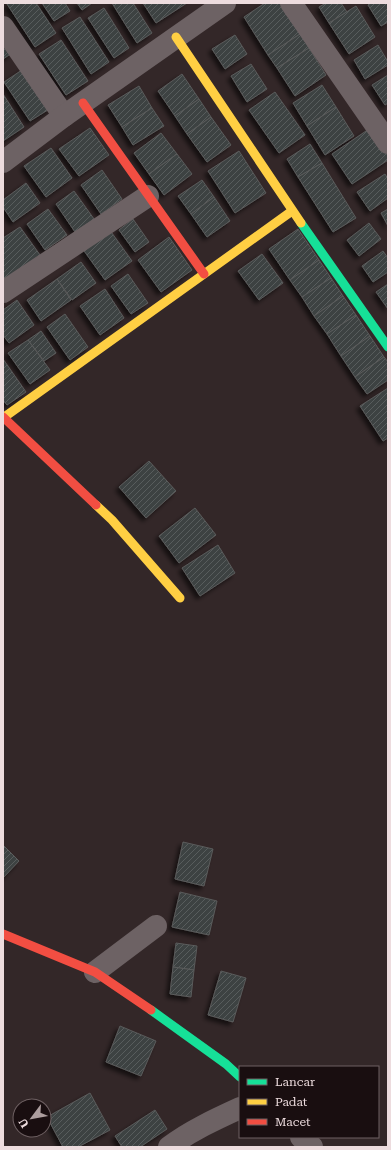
<svg xmlns="http://www.w3.org/2000/svg" width="391" height="1150" viewBox="0 0 391 1150" font-family="'Roboto Serif',serif">
  <style>
    .building { fill: url(#building-hatch); stroke: #5a5b5b; filter: url(#shadow) }
    .lines { fill: none; stroke-linecap: round; stroke-linejoin: round }
    .street { stroke: #6d6264; stroke-width: 22 }
    .fast { stroke: #16e098; stroke-width: 9 }
    .slow { stroke: #ffcf43; stroke-width: 9 }
    .jam { stroke: #f24e42; stroke-width: 9 }
  </style>
  <defs>
    <pattern id="building-hatch" width="6" height="6" patternUnits="userSpaceOnUse"><rect width="6" height="6" fill="#3d4242"/><path d="M-1 1l2-2M0 6l6-6M5 7l2-2" fill="none" stroke="#595d5d"/></pattern>
    <filter id="shadow"><feDropShadow dx="-3.5" dy="3.5" stdDeviation="2" flood-color="#0009"/></filter>
  </defs>
  <rect width="100%" height="100%" fill="#332728"/>
  <g class="building">
    <polygon points="8,3 36,3 56,33 35,47 7,4"/>
    <polygon points="42,3 65,3 70,11 54,21"/>
    <polygon points="77,3 92,3 82,10"/>
    <polygon points="112,3 133,3 152,33 137,43"/>
    <polygon points="143,3 187,3 156,23"/>
    <polygon points="265,3 280,3 300,34 268,55 244,17"/>
    <polygon points="326,3 341,3 347,12 329,23 319,7"/>
    <polygon points="371,3 388,3 388,22 381,26 368,5"/>
    <polygon points="356,6 375,37 349,54 329,23"/>
    <polygon points="104,8 129,48 114,58 88,18"/>
    <polygon points="80,17 109,62 91,74 62,28"/>
    <polygon points="300,34 309,48 277,68 268,55"/>
    <polygon points="235,35 247,54 225,69 212,49"/>
    <polygon points="3,40 12,53 3,59"/>
    <polygon points="61,40 88,81 66,95 39,54"/>
    <polygon points="378,45 388,62 388,65 365,79 354,60"/>
    <polygon points="309,48 326,75 295,96 277,68"/>
    <polygon points="251,64 267,89 247,102 231,76"/>
    <polygon points="25,68 51,108 30,121 4,82"/>
    <polygon points="182,74 199,99 175,116 158,91"/>
    <polygon points="388,75 388,103 385,105 372,85"/>
    <polygon points="322,85 336,107 307,126 293,103"/>
    <polygon points="139,86 152,108 122,127 108,105"/>
    <polygon points="275,92 305,135 279,153 249,110"/>
    <polygon points="3,94 24,127 3,141"/>
    <polygon points="199,99 211,117 187,134 175,116"/>
    <polygon points="336,107 354,136 325,155 307,126"/>
    <polygon points="152,108 164,126 133,145 122,127"/>
    <polygon points="211,117 231,145 207,162 187,134"/>
    <polygon points="90,128 109,155 79,176 59,149"/>
    <polygon points="369,129 388,156 388,160 352,184 332,154"/>
    <polygon points="161,133 177,154 149,174 134,153"/>
    <polygon points="310,144 322,163 298,177 287,159"/>
    <polygon points="51,148 72,178 46,197 24,166"/>
    <polygon points="239,151 266,193 235,213 208,171"/>
    <polygon points="177,154 192,174 164,195 149,174"/>
    <polygon points="322,163 356,218 333,232 298,177"/>
    <polygon points="102,170 122,199 101,214 81,185"/>
    <polygon points="385,174 388,179 388,198 370,211 357,192"/>
    <polygon points="202,180 214,197 191,214 178,196"/>
    <polygon points="26,183 40,203 13,222 3,207 3,200"/>
    <polygon points="74,191 94,219 75,232 56,204"/>
    <polygon points="214,197 230,221 207,237 191,214"/>
    <polygon points="48,209 67,235 45,250 27,224"/>
    <polygon points="388,209 388,226 381,213"/>
    <polygon points="133,219 149,242 135,252 119,230"/>
    <polygon points="369,223 381,239 359,256 347,240"/>
    <polygon points="20,227 40,255 4,281 3,279 3,238"/>
    <polygon points="109,229 132,261 105,280 82,248"/>
    <polygon points="298,229 319,260 290,280 269,249"/>
    <polygon points="169,237 192,270 161,292 138,260"/>
    <polygon points="383,251 388,258 388,272 373,282 362,266"/>
    <polygon points="262,254 283,283 259,300 238,271"/>
    <polygon points="319,260 331,278 302,297 290,280"/>
    <polygon points="81,262 96,283 72,300 57,279"/>
    <polygon points="128,274 148,303 131,314 111,286"/>
    <polygon points="331,278 343,296 314,316 302,297"/>
    <polygon points="57,279 71,300 41,321 27,300"/>
    <polygon points="388,284 388,309 376,292"/>
    <polygon points="105,289 124,318 100,335 80,306"/>
    <polygon points="343,296 356,315 327,334 314,316"/>
    <polygon points="17,300 34,325 9,343 3,335 3,310"/>
    <polygon points="65,314 88,347 70,360 47,327"/>
    <polygon points="356,315 370,336 341,356 327,334"/>
    <polygon points="41,331 56,353 44,361 28,340"/>
    <polygon points="370,336 384,357 355,377 341,356"/>
    <polygon points="28,340 50,370 30,384 8,353"/>
    <polygon points="384,357 388,362 388,380 367,394 355,377"/>
    <polygon points="3,359 26,392 7,405 3,400"/>
    <polygon points="388,388 388,438 383,441 360,406"/>
    <polygon points="149,461 176,491 146,518 119,487"/>
    <polygon points="195,508 216,535 179,563 159,536"/>
    <polygon points="218,545 235,573 200,596 182,568"/>
    <polygon points="183,842 213,849 204,886 175,879"/>
    <polygon points="3,845 19,861 3,878"/>
    <polygon points="180,892 217,901 209,935 172,927"/>
    <polygon points="176,943 197,946 194,970 173,967"/>
    <polygon points="173,967 194,970 191,997 170,994"/>
    <polygon points="221,971 246,978 233,1022 208,1015"/>
    <polygon points="120,1026 156,1041 141,1076 106,1062"/>
    <polygon points="90,1093 110,1130 78,1147 63,1147 47,1117"/>
    <polygon points="155,1110 167,1129 140,1147 122,1147 115,1136"/>
  </g>
  <g class="lines">
    <g class="street">
      <polyline points="291,3 388,143"/>
      <polyline points="3,27 64,116"/>
      <polyline points="3,162 64,116 225,3"/>
      <polyline points="3,292 148,196"/>
      <polyline points="95,972 156,926"/>
      <polyline points="301,1137 312,1147"/>
      <path d="M169 1147C190 1131 216 1119 240 1108"/>
    </g>
    <g class="fast">
      <polyline points="301,223 388,347"/>
      <polyline points="151,1010 226,1064 240,1077"/>
    </g>
    <g class="slow">
      <polyline points="176,37 301,223"/>
      <polyline points="3,418 292,211"/>
      <polyline points="96,505 112,520 180,598"/>
    </g>
    <g class="jam">
      <polyline points="83,103 204,274"/>
      <polyline points="3,417 96,505"/>
      <polyline points="3,934 95,972 151,1010"/>
    </g>
  </g>
  <rect width="391" height="1150" fill="none" stroke="#eddcde" stroke-width="8"/>
  <rect x="239" y="1066" width="140" height="72" fill="#190e10" stroke="#6e6062"/>
  <rect x="247" y="1079" width="20" height="6" fill="#16e098" stroke="#6e6062"/>
  <text x="275" y="1086" font-size="12" fill="#eddcde">Lancar</text>
  <rect x="247" y="1099" width="20" height="6" fill="#ffcf43" stroke="#6e6062"/>
  <text x="275" y="1106" font-size="12" fill="#eddcde">Padat</text>
  <rect x="247" y="1119" width="20" height="6" fill="#f24e42" stroke="#6e6062"/>
  <text x="275" y="1126" font-size="12" fill="#eddcde">Macet</text>
  <g transform="translate(32 1118) rotate(238)"><circle r="19" fill="#190e10" stroke="#6e6062"/>
  <path d="M0-3L7 15L0 10L-7 15Z" fill="#ac9d9e"/>
  <text y="-6" font-size="11" font-weight="bold" text-anchor="middle" fill="#eddcde">U</text>
  </g>
</svg>
